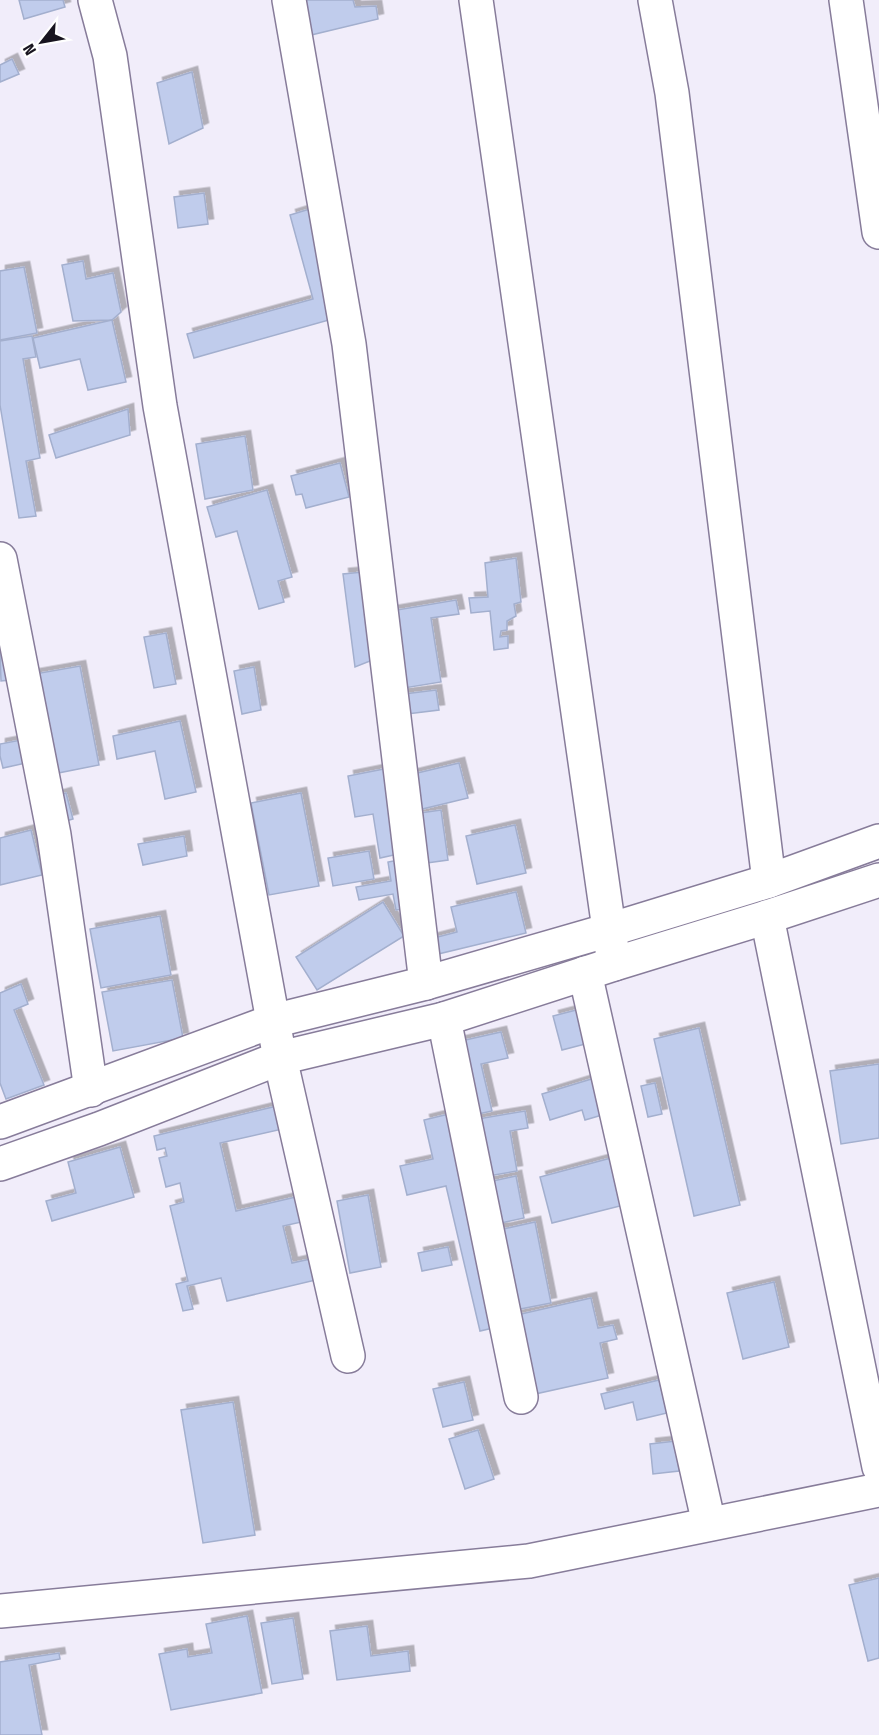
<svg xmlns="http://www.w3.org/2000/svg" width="879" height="1735" viewBox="0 0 879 1735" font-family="'Fira Sans Condensed',sans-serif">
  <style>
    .building { fill: #c0ccec; stroke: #a3afce; stroke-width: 1.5; filter: url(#shadow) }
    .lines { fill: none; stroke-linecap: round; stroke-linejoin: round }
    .minor-casing { stroke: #877c9a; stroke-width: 36 }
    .minor { stroke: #fff; stroke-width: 33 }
  </style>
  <defs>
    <filter id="shadow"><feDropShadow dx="5.5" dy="-5.5" stdDeviation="0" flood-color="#0004"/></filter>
  </defs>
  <rect width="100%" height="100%" fill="#f1edfa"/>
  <g class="building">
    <polygon points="19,0 63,0 65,7 24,19"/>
    <polygon points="302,0 353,0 355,7 376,6 378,19 307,36"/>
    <polygon points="12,59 19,74 0,82 0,65"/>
    <polygon points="192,72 203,128 169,144 157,83"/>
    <polygon points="204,193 208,224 178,228 174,197"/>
    <polygon points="313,208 343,316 194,358 187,334 313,299 290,215"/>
    <polygon points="83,261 86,279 113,273 121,312 112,320 73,321 62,265"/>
    <polygon points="24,267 37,333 0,340 0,271"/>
    <polygon points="112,320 126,382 88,390 80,359 40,368 33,338"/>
    <polygon points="32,336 36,357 23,359 40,458 26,461 36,516 19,518 0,405 0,341"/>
    <polygon points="128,409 130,435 56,458 49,435"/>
    <polygon points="245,436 253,490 205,499 196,444"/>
    <polygon points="340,463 349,497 306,508 302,494 296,495 291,476"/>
    <polygon points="267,490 292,577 278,581 284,602 259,609 237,531 216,537 207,507"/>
    <polygon points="516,558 521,602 514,604 516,616 507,621 507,630 501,631 500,637 508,636 508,648 494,650 490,611 471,613 469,598 488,597 485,563"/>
    <polygon points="363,572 375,659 355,667 343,574"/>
    <polygon points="456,600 459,614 431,618 441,682 398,689 385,612"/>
    <polygon points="166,633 176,684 154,688 144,637"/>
    <polygon points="7,650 11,680 1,681 0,653"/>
    <polygon points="80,666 99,765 48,775 29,675"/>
    <polygon points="254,667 261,710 242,714 234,671"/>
    <polygon points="436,690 439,710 399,715 396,695"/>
    <polygon points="180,721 196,792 165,799 155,751 117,759 113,736"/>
    <polygon points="21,740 26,763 3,768 0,756 0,744"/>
    <polygon points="459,763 468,798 414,811 405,776"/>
    <polygon points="389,768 403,853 380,858 373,814 355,817 348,776"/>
    <polygon points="66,793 73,819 59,823 52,797"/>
    <polygon points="301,793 319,886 269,895 251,803"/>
    <polygon points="441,810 448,860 420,864 413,814"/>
    <polygon points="515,825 526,873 477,884 466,836"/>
    <polygon points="31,830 42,875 0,885 0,838"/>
    <polygon points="184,836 187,856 143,865 138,844"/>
    <polygon points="369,851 374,879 333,886 328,858"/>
    <polygon points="404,859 413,908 396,910 393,894 359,900 356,887 391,881 388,862"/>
    <polygon points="516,892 526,933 434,955 430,939 457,932 451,907"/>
    <polygon points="383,902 404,936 317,990 296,957"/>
    <polygon points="160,916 171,975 101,988 90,929"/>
    <polygon points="172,980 183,1038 113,1051 102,992"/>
    <polygon points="21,984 28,1004 14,1010 44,1085 6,1099 0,1083 0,993"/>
    <polygon points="584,1008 593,1042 562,1050 553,1016"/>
    <polygon points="699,1028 740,1205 694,1216 654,1039"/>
    <polygon points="501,1032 508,1058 481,1064 492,1111 469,1116 452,1043"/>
    <polygon points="879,1064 879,1138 841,1144 830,1071"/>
    <polygon points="598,1077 609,1113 585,1120 582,1110 550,1120 542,1094"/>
    <polygon points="655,1083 662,1114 648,1117 641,1086"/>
    <polygon points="281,1105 287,1128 220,1143 236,1211 300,1196 306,1221 283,1226 292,1263 315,1258 320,1279 227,1301 221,1278 187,1286 193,1309 183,1311 176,1284 188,1281 170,1206 184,1202 180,1183 166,1187 159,1158 167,1156 165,1148 157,1150 154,1136"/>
    <polygon points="525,1111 528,1128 510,1131 517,1171 483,1177 472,1120"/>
    <polygon points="453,1113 502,1326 480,1331 446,1186 407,1195 400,1166 433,1159 424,1120"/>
    <polygon points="120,1147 134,1197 52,1221 46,1201 76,1193 68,1162"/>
    <polygon points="611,1158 624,1205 552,1223 540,1177"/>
    <polygon points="516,1176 524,1218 501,1223 503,1229 535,1222 551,1303 510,1311 484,1183"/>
    <polygon points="368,1195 381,1267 350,1273 337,1201"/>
    <polygon points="448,1247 452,1265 422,1271 418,1253"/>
    <polygon points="774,1282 789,1347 743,1359 727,1293"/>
    <polygon points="591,1298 598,1328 613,1325 617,1339 600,1343 608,1378 526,1396 508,1317"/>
    <polygon points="659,1380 667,1413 637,1420 633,1402 605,1409 601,1394"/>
    <polygon points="464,1382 473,1420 443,1427 433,1389"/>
    <polygon points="233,1402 255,1535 203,1543 181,1410"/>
    <polygon points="478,1430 494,1479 465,1489 449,1439"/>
    <polygon points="676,1441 679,1471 653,1474 650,1444"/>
    <polygon points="879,1578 879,1658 868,1661 849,1585"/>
    <polygon points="247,1616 262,1693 171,1710 159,1654 187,1649 188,1657 212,1653 206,1624"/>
    <polygon points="293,1618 303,1679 272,1684 261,1623"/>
    <polygon points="367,1626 371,1656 408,1651 410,1671 337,1680 330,1631"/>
    <polygon points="59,1653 60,1659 29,1665 42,1735 0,1735 0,1662"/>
  </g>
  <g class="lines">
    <g class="minor-casing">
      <g id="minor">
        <polyline points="95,0 110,56 160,406 273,1021 280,1058 348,1356"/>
        <polyline points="289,0 349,344 426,983"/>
        <polyline points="476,0 614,964"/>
        <polyline points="655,0 672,93 769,881"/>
        <polyline points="846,0 879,232"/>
        <polyline points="0,559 54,835 91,1090"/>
        <polyline points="767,917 879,1467"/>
        <polyline points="585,973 709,1524"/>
        <polyline points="444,1019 521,1397"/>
        <polyline points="0,1122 273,1021 426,983 609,930 769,881 879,841"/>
        <polyline points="0,1164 99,1129 280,1058 444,1019 614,964 767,917 879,880"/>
        <polyline points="0,1611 529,1561 879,1490"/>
      </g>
    </g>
    <use href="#minor" class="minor"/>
  </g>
  <g transform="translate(42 42) rotate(239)" stroke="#ffffff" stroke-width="4.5" paint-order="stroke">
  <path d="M0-4.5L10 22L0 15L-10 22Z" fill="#18141f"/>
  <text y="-9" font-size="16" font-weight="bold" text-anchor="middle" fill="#18141f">N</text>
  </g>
</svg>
